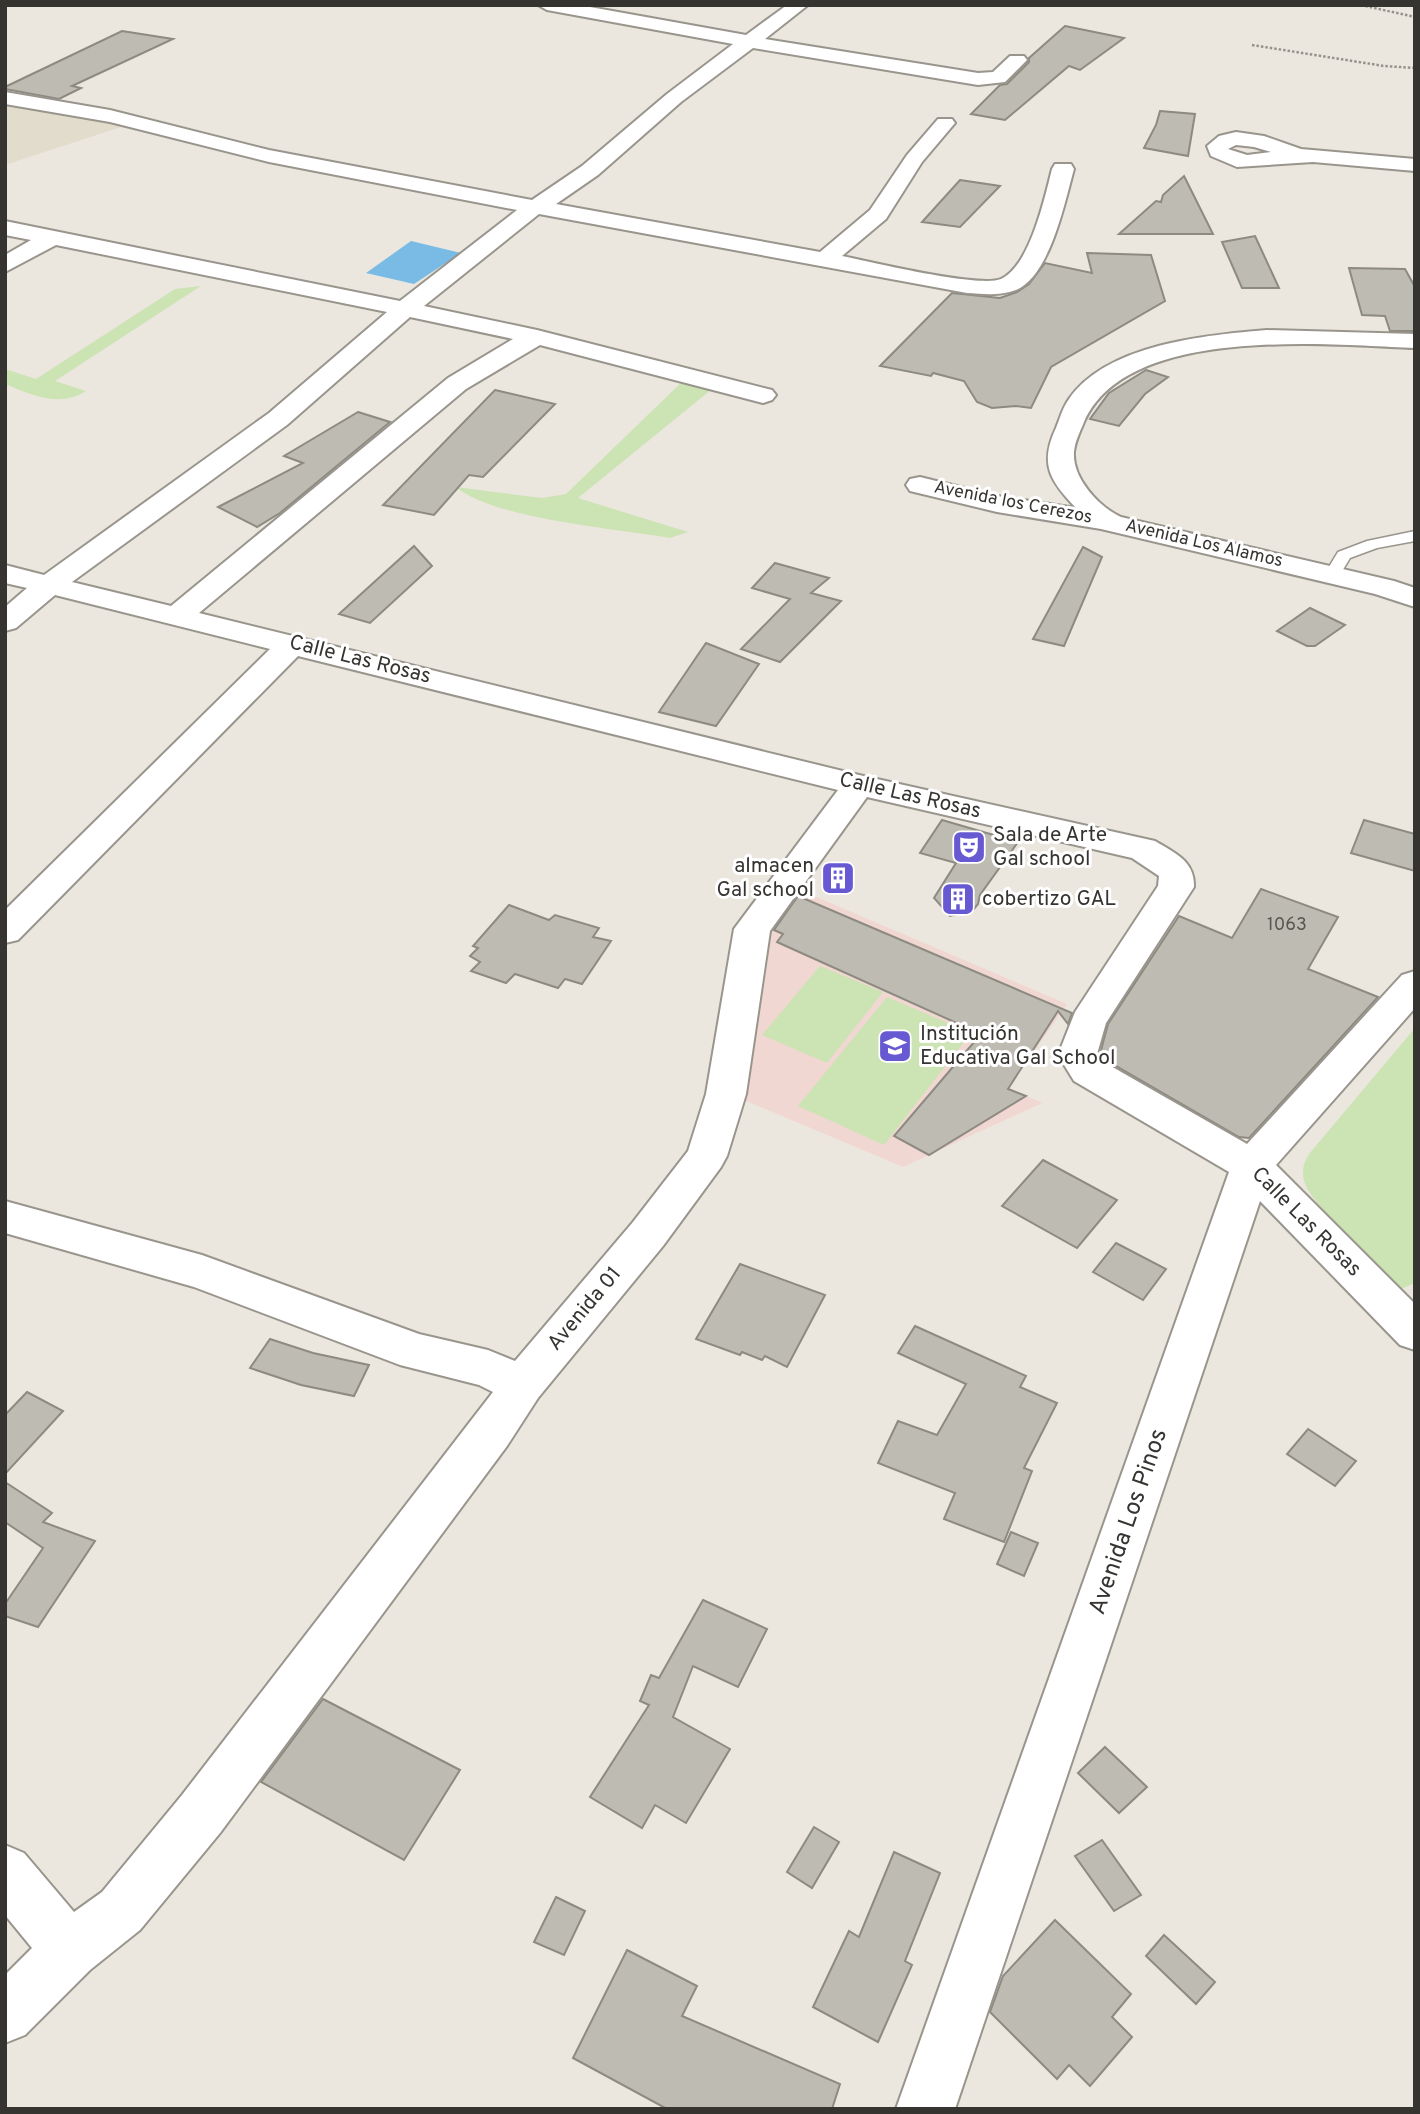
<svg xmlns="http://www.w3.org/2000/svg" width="1420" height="2114" viewBox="0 0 1420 2114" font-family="Overpass,sans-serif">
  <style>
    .built { fill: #e2dccd }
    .education { fill: #f1d7d1 }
    .green { fill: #cce3b3 }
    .water { fill: #79bbe4 }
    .building { fill: #bebbb2; stroke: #8d8a82; stroke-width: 2 }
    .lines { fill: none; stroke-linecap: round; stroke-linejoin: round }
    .service-casing { stroke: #99958d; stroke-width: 3 }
    .minor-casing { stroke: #99958d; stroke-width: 4 }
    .tertiary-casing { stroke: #99958d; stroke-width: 4 }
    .path { stroke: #95928c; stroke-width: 2.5; stroke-dasharray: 2.5 2; stroke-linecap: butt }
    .service { fill: #fff; fill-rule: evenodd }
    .minor { fill: #fff; fill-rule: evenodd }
    .tertiary { fill: #fff; fill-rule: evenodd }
    .labels { text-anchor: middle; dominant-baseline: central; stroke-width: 6; stroke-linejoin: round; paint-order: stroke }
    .far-street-label { font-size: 18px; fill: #363431; stroke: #fff }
    .number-label { font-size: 18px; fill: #585651 }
    .street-label { font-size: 21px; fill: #363431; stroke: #fff }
    .poi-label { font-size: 21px; fill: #363431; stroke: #fff; text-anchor: start }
    .near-street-label { font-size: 24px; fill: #363431; stroke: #fff }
  </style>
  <rect width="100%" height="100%" fill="#ebe7df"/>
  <polygon class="built" points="5,92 124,126 5,165"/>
  <polygon class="education" points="793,887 1067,1004 1009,1088 1042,1103 903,1167 744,1100 768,961 760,924"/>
  <g class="green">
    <path d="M201 286 55 381 86 391C59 408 32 395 5 384V369L36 379 175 289Z"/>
    <path d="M684 380 712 389 578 498 688 532 670 538C618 529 494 519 456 487L542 498 566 494Z"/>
    <polygon points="820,966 883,992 827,1063 762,1035"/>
    <polygon points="887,997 971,1033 884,1145 798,1106"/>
    <path d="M1415 1028V1283L1394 1292 1315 1200C1303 1184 1298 1172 1309 1154Z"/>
  </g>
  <polygon class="water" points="411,241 461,253 414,284 366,273"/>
  <g class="building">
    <polygon points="1065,26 1124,38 1080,70 1069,66 1005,120 971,114 1000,85 1007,84 1029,62 1029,58"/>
    <polygon points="122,31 173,39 72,86 81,88 59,99 5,89 5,87"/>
    <polygon points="1160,111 1195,114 1188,156 1144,148 1156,125"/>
    <polygon points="1184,176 1213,234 1119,234 1156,201 1161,202 1163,195"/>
    <polygon points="960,180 1000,186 960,227 922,222"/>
    <polygon points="1255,236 1279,288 1242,288 1222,242"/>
    <polygon points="1087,253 1151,255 1165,301 1051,367 1031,408 1016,406 992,408 977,402 964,381 933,373 931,376 880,366 952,293 1000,298 1017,292 1029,284 1045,263 1092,273"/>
    <polygon points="1349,268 1405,269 1415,287 1415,331 1390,331 1385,316 1362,315"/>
    <polygon points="1146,370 1168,377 1145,394 1119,426 1090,419 1109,393"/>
    <polygon points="495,390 555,404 483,477 469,475 434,515 383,505"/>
    <polygon points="358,412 390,422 280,513 257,527 218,507 303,463 284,456"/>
    <polygon points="414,546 432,566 370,623 339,614"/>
    <polygon points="1083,547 1102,557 1064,646 1033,639"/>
    <polygon points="775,563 829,578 811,593 841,601 780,662 741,649 790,599 752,588"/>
    <polygon points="1310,608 1345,625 1315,646 1307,646 1277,631"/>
    <polygon points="706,643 759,664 716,726 659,712"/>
    <polygon points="942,820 1018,842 980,895 978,904 973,910 950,916 934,898 956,863 920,853"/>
    <polygon points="1364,820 1415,834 1415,871 1351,853"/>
    <polygon points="1261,889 1338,917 1308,969 1378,997 1249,1138 1239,1137 1104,1059 1100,1054 1108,1024 1179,916 1232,938"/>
    <polygon points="798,896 1072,1013 1068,1024 1058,1011 1008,1089 1026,1096 929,1155 894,1136 981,1034 777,942 783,934 774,930"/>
    <polygon points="509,905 549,920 555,915 599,928 593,937 611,941 582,984 565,979 558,988 515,974 506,983 471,971 480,962 470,956 478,948 473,946"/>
    <polygon points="1043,1160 1117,1200 1077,1248 1002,1206"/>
    <polygon points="1116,1243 1166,1269 1143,1300 1093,1272"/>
    <polygon points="740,1264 825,1295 787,1367 765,1356 762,1360 742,1352 740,1355 696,1339"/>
    <polygon points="915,1326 1026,1376 1020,1387 1057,1403 1024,1468 1032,1471 1004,1542 944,1519 955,1493 878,1463 898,1421 937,1435 966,1384 898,1353"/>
    <polygon points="270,1339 313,1353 369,1365 354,1396 301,1385 250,1368"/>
    <polygon points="27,1392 63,1411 5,1474 5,1415"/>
    <polygon points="1308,1429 1356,1461 1335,1486 1287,1454"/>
    <polygon points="5,1482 52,1513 43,1522 95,1541 38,1627 5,1616 5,1604 43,1548 5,1522"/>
    <polygon points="1011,1532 1038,1543 1024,1576 997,1564"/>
    <polygon points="703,1600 767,1629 738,1687 693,1666 673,1717 730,1749 686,1823 655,1805 642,1828 590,1797 649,1705 640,1701 651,1675 659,1678"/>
    <polygon points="323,1699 460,1770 404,1860 261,1782"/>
    <polygon points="1105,1747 1147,1787 1119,1813 1078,1773"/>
    <polygon points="814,1827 839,1842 812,1888 787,1872"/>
    <polygon points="1102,1840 1141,1895 1114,1911 1075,1856"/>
    <polygon points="894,1852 940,1873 905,1961 912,1965 878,2042 813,2007 849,1931 859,1937"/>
    <polygon points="556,1897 585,1911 564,1955 534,1942"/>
    <polygon points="1055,1920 1131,1994 1112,2017 1132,2037 1090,2086 1069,2065 1057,2079 990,2012 1003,1976"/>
    <polygon points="1164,1935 1215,1982 1196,2004 1146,1956"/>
    <polygon points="627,1950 697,1986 682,2016 840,2084 832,2109 667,2109 573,2058"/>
  </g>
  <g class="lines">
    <g class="service-casing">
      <polygon id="service" points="1415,531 1415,541 1377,548 1350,558 1338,578 1326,578 1324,575 1338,552 1367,541"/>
    </g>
    <g class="minor-casing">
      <g id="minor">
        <path d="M538 5H579L746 35 787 5H808L765 39 978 73 993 72 1010 56H1024L1027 60 1005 82 978 85 753 48 681 102 598 175 556 204 820 252 870 210 907 155 938 119H952L955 123 922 162 886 219 842 256C871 262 979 288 1001 279 1030 266 1045 197 1052 169L1055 164H1071L1074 169C1065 201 1050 276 1016 290 1000 296 984 294 967 293L539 214 424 306 537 330 772 390 776 395 772 400 763 403 540 345 466 389 199 613 859 775 1155 841C1175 853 1195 861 1194 887L1106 1023 1097 1054 1102 1061 1247 1144 1402 975 1415 971V1008L1276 1165 1415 1304V1350L1400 1345 1260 1201 955 2109H896L1229 1172 1074 1081 1058 1055 1075 1012 1158 886 1159 876 1132 858 867 797 770 931 746 1094 727 1156 721 1167 663 1246 538 1398 507 1446 220 1833 140 1930 90 1970 25 2035 5 2043V1975L32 1948 5 1915V1845L24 1853 74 1912 102 1892 182 1795 493 1392 479 1385 400 1365 194 1287 5 1233V1201L202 1255 419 1334 488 1350 515 1361 633 1222 688 1151 706 1094 734 929 838 790 298 656 18 940 5 943V910L270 649 55 595 16 628 5 631V607L27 588 5 583V565L44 575 269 413 387 312 56 245 5 272V255L31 240 5 235V221L400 301 517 210 269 162 110 122 5 104V92L110 110 269 150 532 200 582 166 667 94 733 44 547 10ZM410 317 513 339 448 378 171 606 72 582 287 425Z"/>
        <path d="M1267 330 1415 334V348C1327 345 1127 324 1084 422 1080 432 1075 441 1074 452 1072 478 1099 507 1121 517L1394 581 1415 588V607L1375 594 1101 529 997 512 910 491 906 485 910 479 920 477 997 496 1076 508C1050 481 1039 464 1056 428 1060 418 1063 407 1069 399 1107 344 1206 335 1267 330Z"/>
      </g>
    </g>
    <g class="tertiary-casing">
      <path id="tertiary" d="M1236 132 1264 136 1301 149 1415 159V171L1313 162 1237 167 1211 156 1207 146 1219 136ZM1236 145 1254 147 1271 152 1247 155 1228 149Z"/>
    </g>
    <g class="path">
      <polyline points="1361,5 1415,17"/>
      <polyline points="1252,45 1384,66 1415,68"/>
    </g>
    <use href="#service" class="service"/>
    <use href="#minor" class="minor"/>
    <use href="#tertiary" class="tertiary"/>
  </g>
  <defs>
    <g id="theatre-square" transform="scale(1.75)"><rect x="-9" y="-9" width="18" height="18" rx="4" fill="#6759d2" stroke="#fff"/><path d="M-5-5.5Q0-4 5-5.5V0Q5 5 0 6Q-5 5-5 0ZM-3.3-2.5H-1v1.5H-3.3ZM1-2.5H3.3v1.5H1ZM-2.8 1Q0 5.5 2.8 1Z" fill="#fff"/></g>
    <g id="building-square" transform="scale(1.75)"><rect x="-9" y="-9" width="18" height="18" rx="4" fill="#6759d2" stroke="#fff"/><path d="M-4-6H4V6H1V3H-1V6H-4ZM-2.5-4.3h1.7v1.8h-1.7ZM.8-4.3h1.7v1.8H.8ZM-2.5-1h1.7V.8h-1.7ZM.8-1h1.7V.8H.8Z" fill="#fff"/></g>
    <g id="school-square" transform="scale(1.75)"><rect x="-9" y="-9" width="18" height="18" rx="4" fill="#6759d2" stroke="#fff"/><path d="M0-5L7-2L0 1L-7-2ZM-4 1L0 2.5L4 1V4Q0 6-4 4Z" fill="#fff"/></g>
  </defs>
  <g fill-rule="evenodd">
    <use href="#theatre-square" x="969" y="847"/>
    <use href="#building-square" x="838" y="878"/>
    <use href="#building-square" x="958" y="899"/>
    <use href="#school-square" x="895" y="1046"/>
  </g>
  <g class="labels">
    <g class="far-street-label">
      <text transform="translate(1013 503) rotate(11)">Avenida los Cerezos</text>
      <text transform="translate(1204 544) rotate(13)">Avenida Los Alamos</text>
    </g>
    <g class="number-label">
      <text x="1287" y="925">1063</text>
    </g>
    <g class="street-label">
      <text transform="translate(360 660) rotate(14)">Calle Las Rosas</text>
      <text transform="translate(910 796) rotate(13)">Calle Las Rosas</text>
      <text transform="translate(1306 1222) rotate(45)">Calle Las Rosas</text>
      <text transform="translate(585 1309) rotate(-50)">Avenida 01</text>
    </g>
    <g class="poi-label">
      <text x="993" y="835">Sala de Arte<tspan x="993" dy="24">Gal school</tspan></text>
      <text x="814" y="866" text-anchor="end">almacen<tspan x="814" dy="24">Gal school</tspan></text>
      <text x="982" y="899">cobertizo GAL</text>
      <text x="920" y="1034">Institución<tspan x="920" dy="24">Educativa Gal School</tspan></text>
    </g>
    <g class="near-street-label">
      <text transform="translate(1129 1522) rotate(-71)">Avenida Los Pinos</text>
    </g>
  </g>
  <rect width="1420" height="2114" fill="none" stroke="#363431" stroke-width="14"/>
</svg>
